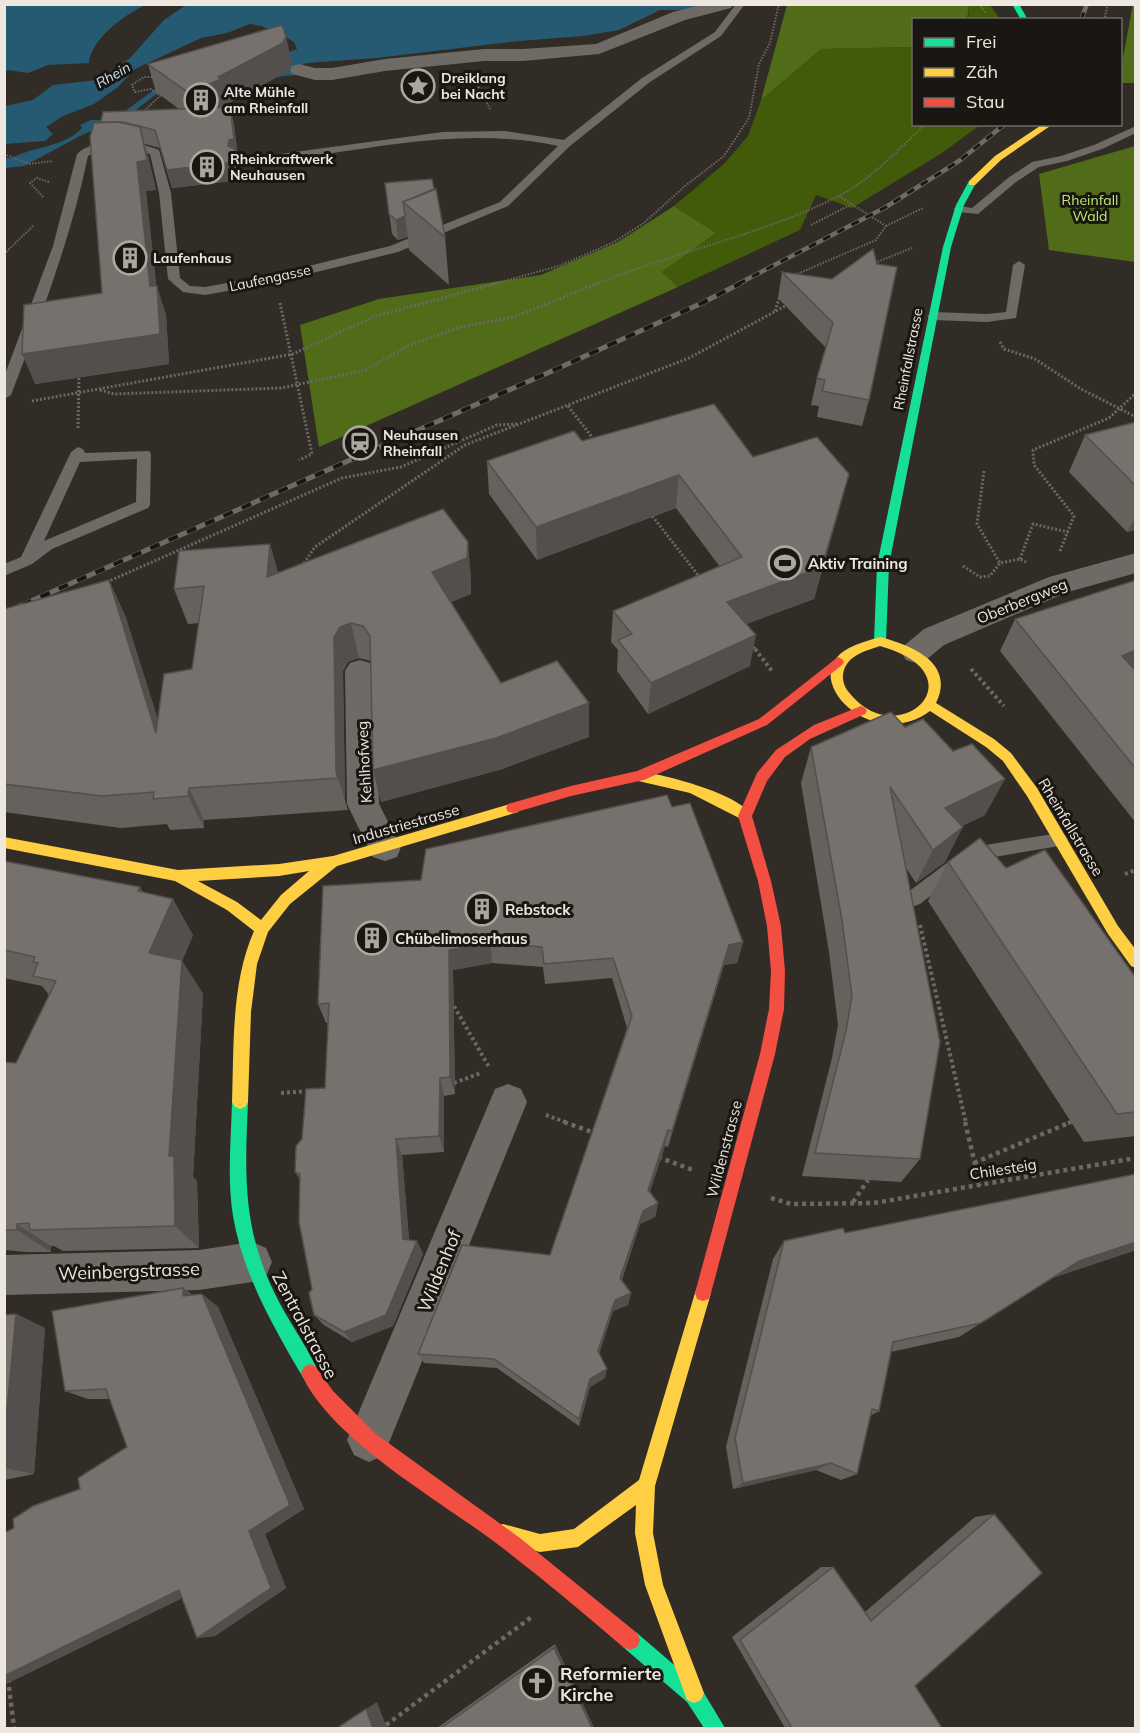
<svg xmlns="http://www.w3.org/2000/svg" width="1140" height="1733" viewBox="0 0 1140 1733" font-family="Mulish,sans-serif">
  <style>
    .green { fill: #425b0a }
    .forest { fill: #506c18 }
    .water { fill: #265a73 }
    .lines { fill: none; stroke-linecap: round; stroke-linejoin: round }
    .path-far3 { stroke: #6d6865; stroke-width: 2; stroke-dasharray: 1.5 1.5; stroke-linecap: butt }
    .path-far2 { stroke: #6d6865; stroke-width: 3; stroke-dasharray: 2 2; stroke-linecap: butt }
    .path-far1 { stroke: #6d6865; stroke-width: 4; stroke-dasharray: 3 3; stroke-linecap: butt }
    .path { stroke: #6d6865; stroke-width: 4.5; stroke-dasharray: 4 4; stroke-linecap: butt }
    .lane { fill: #6e6a65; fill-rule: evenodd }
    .street { fill: #6e6a65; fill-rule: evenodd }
    .fast { fill: #16e098; fill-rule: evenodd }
    .slow { fill: #ffcf43; fill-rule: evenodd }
    .jam { fill: #f24e42; fill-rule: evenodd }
    .rail-far1-casing { stroke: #6e6a66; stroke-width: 4.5 }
    .rail-casing { stroke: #6e6a66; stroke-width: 5 }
    .rail-far1 { stroke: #1a1611; stroke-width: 3; stroke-dasharray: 8; stroke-linecap: butt }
    .rail { stroke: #1a1611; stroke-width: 4; stroke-dasharray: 10; stroke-linecap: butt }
    .wall { fill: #65615d }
    .shaded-wall { fill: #534f4c }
    .building { fill: #76716c; stroke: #534f4c; stroke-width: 1.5 }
    .labels { text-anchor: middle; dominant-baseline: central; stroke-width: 6; stroke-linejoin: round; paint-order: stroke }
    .far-water-label { font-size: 14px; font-style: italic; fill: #cae1ef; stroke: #1a1611 }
    .far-poi-label { font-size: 14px; font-weight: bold; fill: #ede7e0; stroke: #1a1611; text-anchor: start }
    .far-park-label { font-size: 14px; fill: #bcec76; stroke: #1a1611 }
    .far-street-label { font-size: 14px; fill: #ede7e0; stroke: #1a1611 }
    .poi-label { font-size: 15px; font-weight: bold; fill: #ede7e0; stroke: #1a1611; text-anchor: start }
    .street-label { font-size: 15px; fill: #ede7e0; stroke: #1a1611 }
    .near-street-label { font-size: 18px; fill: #ede7e0; stroke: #1a1611 }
    .near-poi-label { font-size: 18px; font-weight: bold; fill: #ede7e0; stroke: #1a1611; text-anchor: start }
  </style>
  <rect width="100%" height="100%" fill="#322c26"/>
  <g class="green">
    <polygon points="967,5 990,5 1000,19 968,19 969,8"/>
    <polygon points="913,47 914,124 980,125 942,153 852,208 816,195 800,230 678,287 662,272 716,233 674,206 725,163 748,136 761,100 821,49"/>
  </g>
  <g class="forest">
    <polygon points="1133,4 1136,5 1135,83 1121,83 1121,68"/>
    <polygon points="967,5 969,7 967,19 914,20 913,47 821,49 761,100 787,5"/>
    <polygon points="1135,146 1135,262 1049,250 1039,174"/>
    <polygon points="674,206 716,233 662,272 678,287 319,447 300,325 379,299 541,275 618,242"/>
  </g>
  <g class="water">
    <path d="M5 4H146V5C125 14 91 39 89 63L48 65 28 73 8 70 5 72Z"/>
    <path d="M186 5H697L684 10H660L619 30 583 36 519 41 376 58 307 63 290 69 295 75 277 77 267 65 165 87 136 110 125 117 82 135 24 166 5 168 4 158H12C34 146 65 147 82 128L80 125 91 120H100L125 111 161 85 278 56 297 49 294 42 287 38 261 26 250 24 227 33 201 38 135 69 118 87 94 104 63 116 46 127 53 134 45 141 5 144V106L33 100 53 85 97 80 130 58 164 20Z"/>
  </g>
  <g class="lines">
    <g class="path-far3">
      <polyline points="979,4 986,13"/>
      <polyline points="1104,20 1108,4"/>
      <polyline points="477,84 490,109"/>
      <polyline points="142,113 160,96 151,89 135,92 132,85 144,77 155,77"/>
      <polyline points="4,154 29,164 53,161"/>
      <polyline points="43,197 30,183 37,178 49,182"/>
      <polyline points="811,225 850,205"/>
      <polyline points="886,226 923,208"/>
      <polyline points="4,254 34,225"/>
      <polyline points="872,264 912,248"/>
      <polyline points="795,275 876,240 886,226 839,196"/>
      <polyline points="493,284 559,266 614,242 644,223 685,186 724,156 749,118 759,64 770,43 779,4"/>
      <path d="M596 284C675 252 761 235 837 197 871 180 898 149 926 124"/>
    </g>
    <g class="path-far2">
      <polyline points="280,303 312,454 299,460"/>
      <polyline points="775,311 781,293"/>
      <polyline points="1000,342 1004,349 1035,359 1081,389 1136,417"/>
      <polyline points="100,390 114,394 281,388 366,370 408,346 460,327 514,317 599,283"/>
      <polyline points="32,401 293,354 373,317 498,283"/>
      <polyline points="568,406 595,441"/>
      <polyline points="78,428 79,377"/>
      <polyline points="984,471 977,524 1000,563"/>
      <polyline points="650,513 701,579"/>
      <polyline points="1060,551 1074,516 1034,465 1033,450 1109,418 1136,393"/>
      <polyline points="1020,559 1033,524 1068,532"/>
      <polyline points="963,566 980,577 990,576 1000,563 1020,559 1026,562"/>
      <polyline points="304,567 304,563 315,547 465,445 689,358 789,304"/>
      <polyline points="107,582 342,478 401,467 497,425 517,424"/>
      <polyline points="751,644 756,650"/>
    </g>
    <g class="path-far1">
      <polyline points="755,649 772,671"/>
      <polyline points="971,669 1004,706"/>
      <polyline points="1125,874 1136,870"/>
      <polyline points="920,925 966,1123"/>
      <polyline points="451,1001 489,1067"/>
      <polyline points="454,1083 481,1073"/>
      <polyline points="281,1093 309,1091"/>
      <polyline points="546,1115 568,1123"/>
      <polyline points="1068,1123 1071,1122"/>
    </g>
    <g class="path">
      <polyline points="564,1122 595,1133"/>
      <polyline points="965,1122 980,1185"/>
      <polyline points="658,1157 693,1170"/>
      <polyline points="974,1163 1071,1122"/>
      <polyline points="771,1198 791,1204 874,1203 1136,1158"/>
      <polyline points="853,1202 868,1180"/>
      <polyline points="8,1679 14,1728"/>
      <polyline points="386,1725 533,1616"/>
    </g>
    <g class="lane">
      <path d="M736 4H745L721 36 650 82 570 146 508 206 398 252 276 282 205 295 183 292 168 279 159 193 150 154C133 147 104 145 88 156 71 238 41 316 11 395L4 399V377L53 246 77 154C96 136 137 141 159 150L171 193 180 278 190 286 205 287 276 274 390 246 500 202 558 146C478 129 400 143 321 155 294 159 266 162 239 165L235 164V160L443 132 505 131 564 140 642 78 715 32Z"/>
      <polygon points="1136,126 1136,133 1102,149 1067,161 1039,167 1016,182 978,214 959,212 953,209 959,206 972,208 1008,178 1032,162 1061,156 1094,145"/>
      <polygon points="1019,261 1025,265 1016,318 987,322 933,320 927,316 933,312 987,314 1006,312 1013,265"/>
      <path d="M78 447 83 449 85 453 149 451 151 454 150 505 148 508 52 549 32 564 4 576V564L21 557 71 452ZM137 459 136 502 44 541 80 462Z"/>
      <polygon points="1059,833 1065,835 1068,840 1065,845 977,860 920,904 914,906 908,904 905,898 908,892 967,848"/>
    </g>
    <g class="street">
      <polygon points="703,4 733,4 731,8 685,20 599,54 523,61 484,61 385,71 332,80 315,80 292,74 290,70 292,66 299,64 315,68 332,68 385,59 484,49 523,49 596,44 673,12"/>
      <polygon points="1136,553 1136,573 1068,592 944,645 926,660 916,663 906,660 901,652 906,644 924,629 1049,577"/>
      <polygon points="360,660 370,663 375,671 379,804 401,847 397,857 385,861 373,857 347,804 345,671 350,663"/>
      <polygon points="508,1084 521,1089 527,1102 384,1455 369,1462 354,1455 347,1440 495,1089"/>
      <polygon points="252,1242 266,1248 272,1262 266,1276 252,1282 199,1290 4,1295 4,1255 199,1250"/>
    </g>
    <g class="fast">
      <polygon points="1012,4 1019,4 1028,20 1021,20"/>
      <polygon points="969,181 976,183 964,205 951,247 889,565 886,641 880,645 874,641 877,565 943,247 956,205"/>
      <path d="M240 1095 245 1097 248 1102C245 1173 242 1226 274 1292 287 1320 307 1345 319 1373L316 1379 310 1382 304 1379C274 1328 243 1275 233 1216 227 1179 231 1140 232 1102L235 1097Z"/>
      <polygon points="630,1630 637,1633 701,1688 725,1728 704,1728 687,1702 623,1647 620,1640 623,1633"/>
    </g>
    <g class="slow">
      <polygon points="1043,124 1053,124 1001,160 975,185 969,185 969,181 995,156"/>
      <path d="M880 637C910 645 956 662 936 703L994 739 1011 753 1037 788 1118 926 1136 950V968L1131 966 1108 934 1027 796 1003 761 986 747 930 711C871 755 795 676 849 648 859 643 870 640 880 637ZM880 646C977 673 907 746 858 702 850 694 842 687 843 675 845 656 865 651 880 646Z"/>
      <path d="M639 771C665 775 739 793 752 816L750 820 745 821 690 793 634 780 633 776Z"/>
      <path d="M513 803 518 804 520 808 518 812 337 866 290 904 268 932 257 964 251 1012 248 1102 245 1107 240 1109 235 1107 232 1102C234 1046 231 983 254 931L227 910 175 881 4 848V837L178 870 279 864 333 856ZM309 871 281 895 261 920 237 902 198 881 279 876Z"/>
      <polygon points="703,1285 709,1287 711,1293 655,1486 653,1533 663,1585 704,1693 701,1700 694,1703 687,1700 645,1585 635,1533 636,1505 578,1547 540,1552 496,1540 494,1533 496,1526 503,1524 540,1534 574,1529 639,1480 695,1293 697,1287"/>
    </g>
    <g class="jam">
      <polygon points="838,657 842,659 844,662 842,665 767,725 644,780 571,796 513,813 508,812 506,808 508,804 571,786 637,771 759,719"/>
      <polygon points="861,706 865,708 867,711 865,714 810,739 785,757 767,781 752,816 771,881 781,926 785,971 784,1009 775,1054 711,1293 709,1299 703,1301 697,1299 695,1293 760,1054 769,1009 771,971 767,926 758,881 738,816 757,773 776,750 814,725"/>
      <path d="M310 1364 316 1367 333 1391 376 1434 520 1538 637 1633 640 1640 637 1647 630 1650 623 1647C580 1610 537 1574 492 1540 437 1499 328 1437 301 1373L304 1367Z"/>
    </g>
    <g class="rail-far1-casing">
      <g id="rail-far1">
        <polyline points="1081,20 1087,4"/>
        <polyline points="738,284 886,207 959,161 1005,124"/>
      </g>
    </g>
    <g class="rail-casing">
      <polyline id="rail" points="4,613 561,367 702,303 741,283"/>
    </g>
    <use href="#rail-far1" class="rail-far1"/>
    <use href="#rail" class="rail"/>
  </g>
  <g class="wall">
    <polygon points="148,64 292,64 288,71 227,104 228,108 230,107 234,125 238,157 237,158 241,180 172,188 160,148 145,144 156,190 146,191 156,286 166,315 169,364 35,384 102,293 101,123 179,109 156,92"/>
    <polygon points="385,183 445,237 449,285 409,250 408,237 398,240 392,234"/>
    <polygon points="782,272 832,279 869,400 862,426 817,417 819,406 811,405 817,378 826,348 778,298"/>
    <polygon points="1136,422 1136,530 1127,532 1069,472 1085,435"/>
    <polygon points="582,441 753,457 840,507 814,599 746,624 750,666 648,714 617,671 618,650 611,642 613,611 720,567 676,508 537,560 489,494 487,461"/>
    <polygon points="270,544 278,573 471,578 471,594 451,602 501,683 589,737 499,770 381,802 373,770 371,661 359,658 348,662 343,671 345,800 348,810 204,820 204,828 170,830 167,824 121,828 4,812 4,609 125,615 158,720 192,669 199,623 188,624 174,589"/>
    <polygon points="1136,580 1136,823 1000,651 1015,619"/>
    <polygon points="811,747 985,815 962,826 945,862 916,883 906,868 920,1159 901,1182 802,1176 832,1058 838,1025 829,952 801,783"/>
    <polygon points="672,807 743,942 737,963 724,965 668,1147 665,1146 650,1191 658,1203 655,1217 640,1224 622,1280 631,1293 628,1305 613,1311 599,1354 605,1378 590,1387 579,1426 497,1368 424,1363 418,1354 550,1255 627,1028 612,978 545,984 543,967 492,963 453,970 455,1094 444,1096 444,1152 402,1155 409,1240 417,1241 423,1254 393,1326 352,1342 324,1325 314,1315 312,1289 300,1179 295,1172 302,1139 325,1088 328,1023 326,1023 318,1004 421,880"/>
    <polygon points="4,861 144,893 193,935 182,961 203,994 193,1177 197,1181 199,1248 63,1251 54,1246 51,1246 51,1252 26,1252 4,1250 4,1062 16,1063 49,995 42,986 4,978"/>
    <polygon points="948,862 1006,868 1136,978 1136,1136 1084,1142 928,901"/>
    <polygon points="1136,1174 1136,1250 1052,1278 959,1337 891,1352 879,1411 870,1416 857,1474 841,1480 816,1470 733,1489 726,1447 773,1259 784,1241 845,1233"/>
    <polygon points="183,1288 193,1295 202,1294 218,1307 304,1509 265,1534 286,1588 215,1636 197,1638 182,1598 4,1685 14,1528 80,1489 127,1447 110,1399 88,1399 65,1391"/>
    <polygon points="16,1314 45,1328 34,1474 4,1480 4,1315"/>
    <polygon points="994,1514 915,1686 942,1728 785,1728 732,1637 821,1567 833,1567 865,1612 975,1517"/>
    <polygon points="555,1644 594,1728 437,1728"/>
  </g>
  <g class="shaded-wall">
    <polygon points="286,36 292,64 288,71 227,104 228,108 196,122 189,93 218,77"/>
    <polygon points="230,107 234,125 238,157 237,158 241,180 172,188 167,170 228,146"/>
    <polygon points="140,127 148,156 156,190 146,191 158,300 157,286 166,315 169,364 35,384 22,354 150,286 137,162"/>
    <polygon points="405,216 408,237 398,240 396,220"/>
    <polygon points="849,474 814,599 722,633 727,602"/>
    <polygon points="679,475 676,508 537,560 536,527"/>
    <polygon points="1136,516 1136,530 1127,532"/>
    <polygon points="468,542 471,578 471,594 437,608 432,572"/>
    <polygon points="270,544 280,580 267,577"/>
    <polygon points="109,580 125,615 172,766 156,733"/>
    <polygon points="351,623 359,658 348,662 343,671 345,800 338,778 336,772 334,637 340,627"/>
    <polygon points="756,635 750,666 648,714 651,683"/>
    <polygon points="1136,650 1136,673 1122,656"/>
    <polygon points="589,703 589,737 499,770 381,802 373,770"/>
    <polygon points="1005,779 985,815 929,842 945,808"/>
    <polygon points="189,788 204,820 204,828 188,796"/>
    <polygon points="963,827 945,862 916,883 933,850"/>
    <polygon points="140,887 162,923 173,899 193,935 182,961 203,994 193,1177 197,1181 199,1248 175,1226 169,1156 138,891"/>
    <polygon points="490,942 492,963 453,970 455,1094 450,1077 449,950"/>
    <polygon points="743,942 737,963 724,965 668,1147 672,1131 729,945"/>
    <polygon points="440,1078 444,1096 444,1152 439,1136"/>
    <polygon points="668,1130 665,1146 646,1204 648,1190"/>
    <polygon points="396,1139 402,1155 410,1252 403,1239"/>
    <polygon points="658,1203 655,1217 640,1224 618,1289 620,1278 643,1211"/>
    <polygon points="17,1224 51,1246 51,1252 17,1230"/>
    <polygon points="417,1241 423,1254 393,1326 352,1342 344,1332"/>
    <polygon points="1136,1242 1136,1250 1052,1278 959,1337 1079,1261"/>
    <polygon points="183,1288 200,1301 183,1296"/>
    <polygon points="631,1293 628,1305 613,1311 597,1360 598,1351 615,1300"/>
    <polygon points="202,1294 218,1307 304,1509 265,1534 286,1588 215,1636 197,1638 249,1531"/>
    <polygon points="16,1314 45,1328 34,1474 4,1468 4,1442"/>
    <polygon points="607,1369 605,1378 590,1387 579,1426 579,1419 590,1379"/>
    <polygon points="831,1463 816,1470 733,1489 743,1483"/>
    <polygon points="179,1590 199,1590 4,1685 4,1676"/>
    <polygon points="555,1644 594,1728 592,1728 554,1648"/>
    <polygon points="377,1702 387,1728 373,1728 366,1709"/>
  </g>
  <g class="building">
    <polygon points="282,25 286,36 283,43 218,77 221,79 189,93 148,64"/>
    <polygon points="230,107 234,139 229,140 228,146 235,149 236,162 167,170 155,130 123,122 101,122 103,112"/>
    <polygon points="118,122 140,127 147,160 137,162 150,286 157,286 160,334 22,354 24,305 102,293 90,137 94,123"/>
    <polygon points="432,179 434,189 403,202 405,216 396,220 389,214 385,183"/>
    <polygon points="436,189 445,237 403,202"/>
    <polygon points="873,249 877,264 897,267 869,400 822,391 825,380 817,378 833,323 782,272 832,279"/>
    <polygon points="714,404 753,457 817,437 849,474 822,567 727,602 756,635 651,683 618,640 632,634 613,611 742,557 679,475 536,527 487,461 574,431 582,441"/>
    <polygon points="1136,422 1136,486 1085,435"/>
    <polygon points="443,509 468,542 467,558 432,572 501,683 557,661 589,703 496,738 373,770 370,636 363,626 351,623 340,627 334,637 336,772 338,778 189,788 188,796 153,799 154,792 102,796 4,784 4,609 109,580 156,733 164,674 192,669 204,586 174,589 179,551 270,544 267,577"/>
    <polygon points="1136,580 1136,650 1122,656 1136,671 1136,769 1015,619"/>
    <polygon points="891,712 905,727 923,719 953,751 972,744 1005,779 945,808 963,827 933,850 890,787 940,1042 920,1159 815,1153 846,1031 852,996 842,920 811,747"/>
    <polygon points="667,795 672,807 690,803 743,942 729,945 672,1131 668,1130 648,1190 658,1203 643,1211 620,1278 631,1293 615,1300 598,1351 607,1369 590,1379 579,1419 494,1359 418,1354 462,1245 550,1255 632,1016 613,958 544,964 542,947 490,942 449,950 450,1077 440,1078 439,1136 396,1139 403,1239 417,1241 386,1315 344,1332 314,1315 309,1293 312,1289 299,1222 300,1174 295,1172 296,1146 302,1139 306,1089 325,1088 329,1003 318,1004 323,886 421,880 426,849"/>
    <polygon points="980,838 1006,868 1045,850 1136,978 1136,1112 1117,1114 948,862"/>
    <polygon points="4,861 140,887 138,891 173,899 149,953 182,960 169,1156 174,1156 175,1226 30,1230 29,1223 17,1224 17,1230 4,1230 4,1062 16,1063 56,981 33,976 38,963 33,962 35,957 4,950"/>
    <polygon points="1136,1174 1136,1242 1079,1261 981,1323 893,1342 879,1411 872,1409 857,1474 831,1463 743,1483 735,1438 784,1241 843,1228 845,1233"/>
    <polygon points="183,1288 183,1296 202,1294 290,1505 249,1531 271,1588 197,1638 179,1590 4,1676 4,1533 14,1528 13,1519 33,1506 80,1489 78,1478 127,1447 106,1389 65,1391 52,1311"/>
    <polygon points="16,1314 4,1442 4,1315"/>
    <polygon points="994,1514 1042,1573 915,1686 942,1728 792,1728 740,1640 833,1567 871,1621"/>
    <polygon points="554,1648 592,1728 441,1728"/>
    <polygon points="366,1709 373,1728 337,1728"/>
  </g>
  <defs>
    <g id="sight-ring" transform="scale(1.725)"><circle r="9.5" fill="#1a1611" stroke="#aca69f" stroke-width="1.5"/><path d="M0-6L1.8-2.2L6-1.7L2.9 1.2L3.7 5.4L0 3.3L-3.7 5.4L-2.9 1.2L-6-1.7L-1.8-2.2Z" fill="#aca69f"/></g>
    <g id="building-ring" transform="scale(1.725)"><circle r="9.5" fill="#1a1611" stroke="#aca69f" stroke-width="1.5"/><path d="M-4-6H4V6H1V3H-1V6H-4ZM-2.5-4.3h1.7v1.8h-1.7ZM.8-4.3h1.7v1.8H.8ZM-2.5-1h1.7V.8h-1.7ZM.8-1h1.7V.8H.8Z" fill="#aca69f"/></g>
    <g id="station-ring" transform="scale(1.725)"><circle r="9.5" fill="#1a1611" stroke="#aca69f" stroke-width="1.5"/><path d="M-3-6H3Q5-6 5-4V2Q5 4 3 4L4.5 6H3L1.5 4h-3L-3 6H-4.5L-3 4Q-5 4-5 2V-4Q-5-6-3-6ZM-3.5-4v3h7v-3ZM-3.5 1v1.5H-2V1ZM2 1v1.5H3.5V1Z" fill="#aca69f"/></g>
    <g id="stadium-ring" transform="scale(1.725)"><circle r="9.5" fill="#1a1611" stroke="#aca69f" stroke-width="1.5"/><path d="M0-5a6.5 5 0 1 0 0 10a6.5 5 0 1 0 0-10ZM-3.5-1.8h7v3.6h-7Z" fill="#aca69f"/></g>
    <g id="church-ring" transform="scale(1.725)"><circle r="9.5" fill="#1a1611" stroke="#aca69f" stroke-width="1.5"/><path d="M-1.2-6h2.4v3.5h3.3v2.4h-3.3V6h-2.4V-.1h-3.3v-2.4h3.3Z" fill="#aca69f"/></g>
  </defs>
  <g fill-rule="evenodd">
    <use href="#sight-ring" x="418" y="86"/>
    <use href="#building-ring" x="201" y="100"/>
    <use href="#building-ring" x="207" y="167"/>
    <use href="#building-ring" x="130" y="258"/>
    <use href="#station-ring" x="360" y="443"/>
    <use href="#stadium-ring" x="785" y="563"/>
    <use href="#building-ring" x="482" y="909"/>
    <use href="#building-ring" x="372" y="938"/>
    <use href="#church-ring" x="537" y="1683"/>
  </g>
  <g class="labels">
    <g class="far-water-label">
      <text transform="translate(113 75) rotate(-30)">Rhein</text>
    </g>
    <g class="far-poi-label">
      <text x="441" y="78">Dreiklang<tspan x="441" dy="16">bei Nacht</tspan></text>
      <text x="224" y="92">Alte Mühle<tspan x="224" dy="16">am Rheinfall</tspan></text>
      <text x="230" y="159">Rheinkraftwerk<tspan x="230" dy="16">Neuhausen</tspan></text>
      <text x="153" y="258">Laufenhaus</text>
      <text x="383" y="435">Neuhausen<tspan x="383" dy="16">Rheinfall</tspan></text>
    </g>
    <g class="far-park-label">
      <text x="1090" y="200">Rheinfall<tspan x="1090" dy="16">Wald</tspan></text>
    </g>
    <g class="far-street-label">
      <text transform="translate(270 278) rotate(-12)">Laufengasse</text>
      <text transform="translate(908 359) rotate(-79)">Rheinfallstrasse</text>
    </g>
    <g class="poi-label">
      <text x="808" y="563">Aktiv Training</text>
      <text x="505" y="909">Rebstock</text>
      <text x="395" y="938">Chübelimoserhaus</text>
    </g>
    <g class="street-label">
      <text transform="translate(1022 601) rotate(-22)">Oberbergweg</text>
      <text transform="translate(364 762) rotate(-93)">Kehlhofweg</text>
      <text transform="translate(406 824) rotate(-16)">Industriestrasse</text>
      <text transform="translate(1071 827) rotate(59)">Rheinfallstrasse</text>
      <text transform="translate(724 1149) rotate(-75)">Wildenstrasse</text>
      <text transform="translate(1003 1169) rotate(-9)">Chilesteig</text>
    </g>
    <g class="near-street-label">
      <text transform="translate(129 1271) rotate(-2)">Weinbergstrasse</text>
      <text transform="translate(439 1271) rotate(-68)">Wildenhof</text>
      <text transform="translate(305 1325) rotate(62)">Zentralstrasse</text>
    </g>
    <g class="near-poi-label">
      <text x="560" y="1673">Reformierte<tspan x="560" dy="21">Kirche</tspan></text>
    </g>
  </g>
  <rect width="1140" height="1733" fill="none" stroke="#ede7e0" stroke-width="12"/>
  <rect x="912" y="18" width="210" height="108" fill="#1a1611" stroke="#6e6a64" stroke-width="1.5"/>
  <rect x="924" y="38" width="30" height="9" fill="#16e098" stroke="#6e6a64" stroke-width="1.5"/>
  <text x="966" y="48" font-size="18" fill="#ede7e0">Frei</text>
  <rect x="924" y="68" width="30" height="9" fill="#ffcf43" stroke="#6e6a64" stroke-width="1.5"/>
  <text x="966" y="78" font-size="18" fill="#ede7e0">Zäh</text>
  <rect x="924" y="98" width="30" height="9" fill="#f24e42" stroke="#6e6a64" stroke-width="1.5"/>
  <text x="966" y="108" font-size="18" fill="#ede7e0">Stau</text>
</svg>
